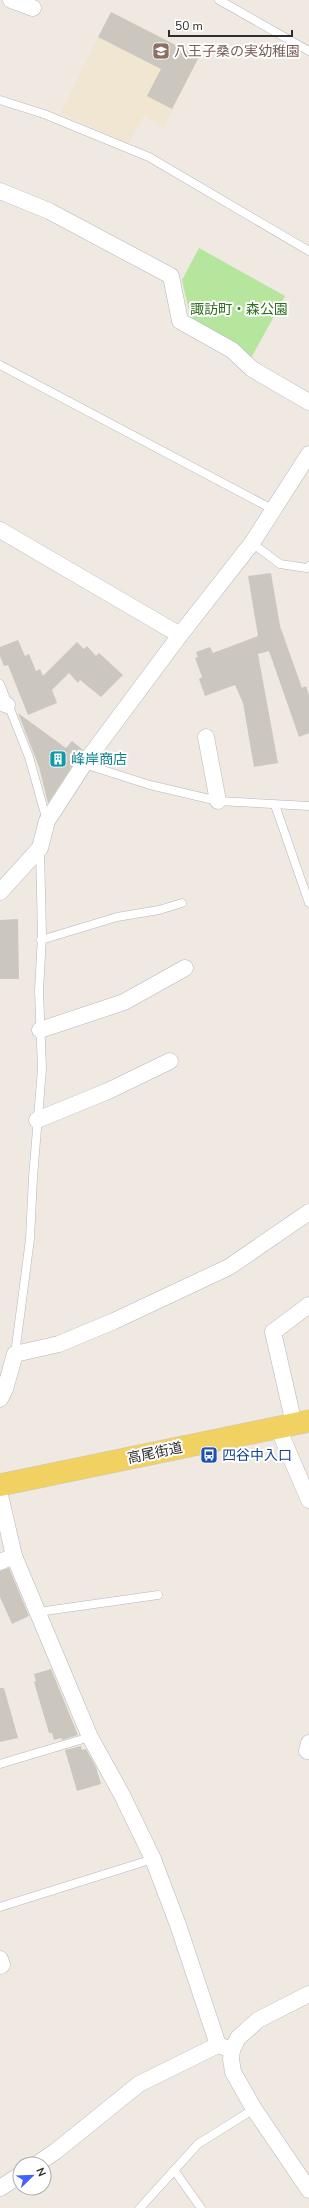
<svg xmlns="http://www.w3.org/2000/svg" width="309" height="2208" viewBox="0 0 309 2208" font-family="'Nunito Sans','Noto Sans JP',sans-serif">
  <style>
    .education { fill: #f0e6d1 }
    .green { fill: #b6e59e }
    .building { fill: #cbc7bf }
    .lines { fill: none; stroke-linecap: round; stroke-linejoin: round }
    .service-casing { stroke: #b4b7c1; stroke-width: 9 }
    .minor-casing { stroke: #b4b7c1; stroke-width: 17 }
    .primary-casing { stroke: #c9c9c9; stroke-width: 23 }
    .service { stroke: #fff; stroke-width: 8 }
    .minor { stroke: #fff; stroke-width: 16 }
    .primary { stroke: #f2d163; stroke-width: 22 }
    .labels { text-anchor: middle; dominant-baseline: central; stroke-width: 4; stroke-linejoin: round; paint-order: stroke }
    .education-label { font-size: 14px; fill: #785e54; stroke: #fff; text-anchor: start }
    .park-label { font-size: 14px; fill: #2c6e1b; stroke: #fff }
    .culture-label { font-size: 14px; fill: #0d838f; stroke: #fff; text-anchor: start }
    .street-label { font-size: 14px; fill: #2e2e2e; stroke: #fff }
    .transit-label { font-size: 14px; fill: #164399; stroke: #fff; text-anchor: start }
  </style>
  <rect width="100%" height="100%" fill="#efe9e1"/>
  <polygon class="education" points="111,12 199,57 164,127 143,116 129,144 61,113"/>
  <polygon class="green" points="199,248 285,296 250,360 191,320 182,280"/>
  <g class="building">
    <polygon points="111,12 199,57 172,109 147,96 161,69 98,37"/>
    <polygon points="271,573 280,626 302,688 306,686 309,695 309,733 299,737 269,651 258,654 278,763 254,767 243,703 235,685 205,696 199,679 202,677 195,658 198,657 196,652 210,647 213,653 258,636 248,576"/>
    <polygon points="18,640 25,656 29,654 36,671 40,669 43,676 77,642 84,649 87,646 96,656 99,653 123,675 101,697 80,680 78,683 69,673 52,690 57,703 28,715 8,665 4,666 0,656 0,647"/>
    <polygon points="18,713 66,748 72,741 83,750 48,803 39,767"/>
    <polygon points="18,919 19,979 0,979 0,920"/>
    <polygon points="9,1568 29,1616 12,1624 0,1597 0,1571"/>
    <polygon points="51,1669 78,1735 62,1740 61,1738 54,1740 52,1733 49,1733 34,1682 36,1681 34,1674"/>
    <polygon points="0,1688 4,1688 18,1738 0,1742"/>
    <polygon points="81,1746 82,1750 86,1749 96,1767 101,1784 77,1791 65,1750"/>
  </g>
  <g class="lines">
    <g class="service-casing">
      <g id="service">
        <polyline points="219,0 309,51"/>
        <polyline points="0,100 44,114 149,157 309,251"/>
        <polyline points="0,365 274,510"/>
        <polyline points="252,543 280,564 307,568 309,566"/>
        <polyline points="0,684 29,757 47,821"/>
        <polyline points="84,764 150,785 218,801 309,806"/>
        <polyline points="275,805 309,903"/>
        <polyline points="41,940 117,917 159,910 182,903"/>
        <polyline points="15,1354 30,1239 33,1177 42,1069 39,991 42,935 40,850"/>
        <polyline points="38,1612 158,1595"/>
        <polyline points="0,1764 90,1737"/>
        <polyline points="0,1907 153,1859"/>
        <polyline points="174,2170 201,2208"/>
        <polyline points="140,2208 198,2144 254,2109"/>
      </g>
    </g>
    <g class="minor-casing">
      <g id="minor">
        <polyline points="11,0 33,8"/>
        <polyline points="0,191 49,211 171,276 180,321 232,350 252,369 309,402"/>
        <polyline points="0,530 180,635"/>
        <polyline points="0,702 7,705"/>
        <polyline points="206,737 218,801"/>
        <polyline points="0,892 40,848 47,821 84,764 180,635 252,543 309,454"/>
        <polyline points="40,1030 124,1002 185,968"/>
        <polyline points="37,1120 108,1091 170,1061"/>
        <polyline points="0,1399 5,1389 15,1354 59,1344 114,1321 229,1267 309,1212"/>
        <polyline points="294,1424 273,1332 309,1305"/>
        <polyline points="278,1428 309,1500"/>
        <polyline points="0,1495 14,1556 90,1737 122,1795 153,1859 178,1925 218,2045 232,2050"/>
        <polyline points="0,1562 14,1556"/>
        <polyline points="307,1751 309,1743"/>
        <polyline points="0,1959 2,1965 0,1966"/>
        <polyline points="309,1994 258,2020 238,2038 232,2050 231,2059 233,2072 254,2109 309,2190"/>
        <polyline points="37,2164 56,2151 139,2084 218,2045"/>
        <polyline points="0,2188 20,2175"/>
      </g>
    </g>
    <g class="primary-casing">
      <polyline id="primary" points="0,1485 309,1421"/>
    </g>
    <use href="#service" class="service"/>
    <use href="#minor" class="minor"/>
    <use href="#primary" class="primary"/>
  </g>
  <defs>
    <g id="school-square" transform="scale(0.9)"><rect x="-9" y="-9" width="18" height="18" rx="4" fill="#8d6e63" stroke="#fff"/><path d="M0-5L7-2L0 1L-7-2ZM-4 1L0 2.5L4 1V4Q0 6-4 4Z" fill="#fff"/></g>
    <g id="building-square" transform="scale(0.9)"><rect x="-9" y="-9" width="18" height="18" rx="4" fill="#0f9aa8" stroke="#fff"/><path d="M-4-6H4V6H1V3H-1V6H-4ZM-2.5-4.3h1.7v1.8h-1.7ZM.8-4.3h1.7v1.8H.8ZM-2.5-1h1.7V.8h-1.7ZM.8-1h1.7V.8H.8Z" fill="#fff"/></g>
    <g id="bus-square" transform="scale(0.9)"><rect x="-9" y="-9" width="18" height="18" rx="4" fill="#1a4fb4" stroke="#fff"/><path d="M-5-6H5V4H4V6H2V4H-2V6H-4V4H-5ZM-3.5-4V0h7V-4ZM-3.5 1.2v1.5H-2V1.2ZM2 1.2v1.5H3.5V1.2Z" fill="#fff"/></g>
  </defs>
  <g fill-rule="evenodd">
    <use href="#school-square" x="161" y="51"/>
    <use href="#building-square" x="58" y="759"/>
    <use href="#bus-square" x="209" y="1455"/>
  </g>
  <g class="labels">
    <g class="education-label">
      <text x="174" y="51">八王子桑の実幼稚園</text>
    </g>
    <g class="park-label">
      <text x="239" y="309">諏訪町・森公園</text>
    </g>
    <g class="culture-label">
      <text x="71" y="759">峰岸商店</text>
    </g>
    <g class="street-label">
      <text transform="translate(155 1453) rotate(-12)">高尾街道</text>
    </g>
    <g class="transit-label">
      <text x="222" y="1455">四谷中入口</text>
    </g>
  </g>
  <g transform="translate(32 2176) rotate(67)"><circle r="19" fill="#ffffff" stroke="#ababab"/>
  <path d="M0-3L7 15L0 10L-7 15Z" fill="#4264fb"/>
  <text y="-6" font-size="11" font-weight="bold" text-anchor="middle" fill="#2e2e2e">N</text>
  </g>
  <path d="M169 30v6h123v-6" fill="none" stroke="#2e2e2e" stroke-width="2"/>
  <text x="175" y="30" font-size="12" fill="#2e2e2e" stroke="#ffffff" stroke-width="3" paint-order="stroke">50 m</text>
</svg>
